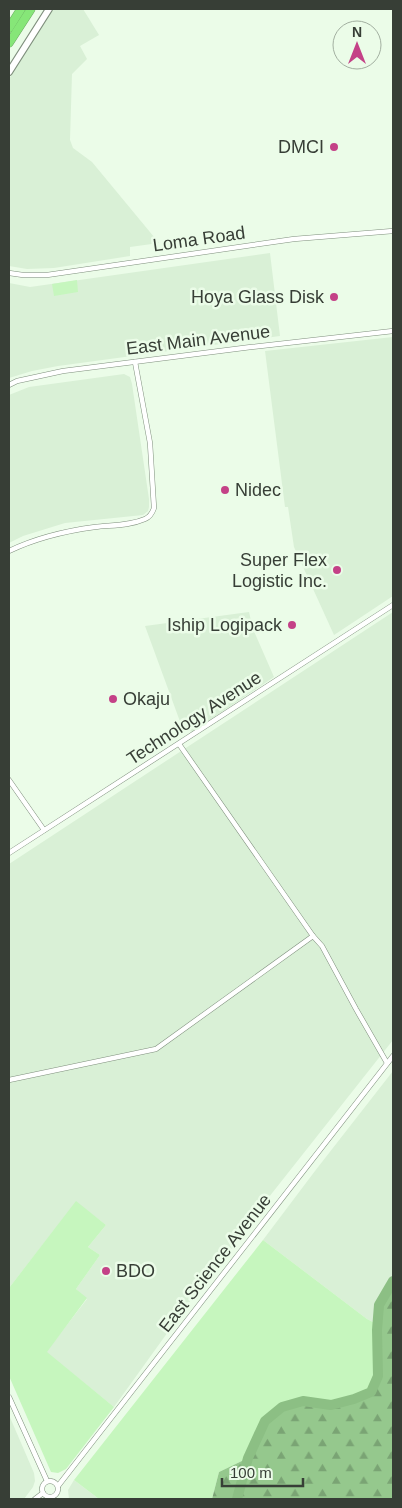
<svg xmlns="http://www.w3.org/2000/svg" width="402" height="1508" viewBox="0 0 402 1508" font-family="Helvetica,sans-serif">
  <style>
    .built { fill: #d9f0d6 }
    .grass { fill: #c6f6be }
    .forest { fill: url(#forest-firs) }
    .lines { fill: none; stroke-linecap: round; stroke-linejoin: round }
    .river { stroke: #8cbf84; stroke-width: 10 }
    .street-casing { stroke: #7f8f7d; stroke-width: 5.5 }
    .secondary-casing { stroke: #7f8f7d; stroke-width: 8 }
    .highway-casing { stroke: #6aab61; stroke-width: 9 }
    .street { stroke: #fff; stroke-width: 4.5 }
    .secondary { stroke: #fff; stroke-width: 6 }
    .highway { stroke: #86e678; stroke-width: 8 }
    .poi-dot { fill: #c44187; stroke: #ebfce8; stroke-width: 2 }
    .labels { text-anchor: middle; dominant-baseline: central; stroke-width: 5; stroke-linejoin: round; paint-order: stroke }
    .poi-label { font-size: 18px; fill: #373e36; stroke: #ebfce8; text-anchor: end }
    .street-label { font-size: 18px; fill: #373e36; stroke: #ebfce8 }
  </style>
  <defs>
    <pattern id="forest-firs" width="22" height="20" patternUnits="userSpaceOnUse" patternTransform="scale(1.25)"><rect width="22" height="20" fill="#95c88d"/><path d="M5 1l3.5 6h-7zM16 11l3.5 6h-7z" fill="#7aa474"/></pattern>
  </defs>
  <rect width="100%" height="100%" fill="#ebfce8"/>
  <g class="built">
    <polygon points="53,9 83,9 99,35 80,46 87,59 72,74 70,140 73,148 92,162 159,243 130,247 130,256 54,268 27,269 9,266 9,79"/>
    <polygon points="270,253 280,336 58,366 32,371 9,378 9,283 30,287"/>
    <polygon points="393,337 393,596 334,635 294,547 288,507 285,507 265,351"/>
    <polygon points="124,374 130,377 132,384 149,499 149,507 148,511 143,515 65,523 23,536 9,543 9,395 29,387"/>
    <polygon points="249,612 253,629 274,677 192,732 182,727 145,626"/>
    <polygon points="393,612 393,1040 269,1197 225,1259 196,1293 114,1407 46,1352 87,1299 76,1289 100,1255 88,1247 106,1225 76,1202 9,1288 9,864"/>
    <polygon points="393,1071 393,1281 379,1305 377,1324 367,1319 263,1240 315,1171"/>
    <polygon points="9,1415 34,1473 35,1481 33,1487 24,1499 9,1499"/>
    <polygon points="74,1480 99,1499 69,1499 68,1490"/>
  </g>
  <g class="grass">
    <polygon points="77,280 78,292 54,296 52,284"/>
    <polygon points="76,1201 106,1225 88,1247 100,1255 76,1289 87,1298 47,1352 114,1407 66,1469 58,1473 51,1472 9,1376 9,1288"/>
    <polygon points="263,1240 367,1319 377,1324 378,1376 371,1392 354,1399 331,1405 303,1401 265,1421 248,1458 219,1472 212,1499 99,1499 74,1480"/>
  </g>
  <polygon class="forest" points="393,1281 393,1499 212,1499 219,1472 248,1458 265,1421 282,1407 303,1401 331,1405 354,1399 371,1392 378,1376 377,1330 379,1305"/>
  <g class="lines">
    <polyline class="river" points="237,1499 248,1458 265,1421 282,1407 303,1401 331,1405 354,1399 371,1392 378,1376 377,1330 379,1305 393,1281"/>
    <g class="street-casing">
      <g id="street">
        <polyline points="9,273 23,275 47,275 294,239 393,231"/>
        <polyline points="9,385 17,381 63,371 251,347 393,331"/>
        <path d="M9 551C36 538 65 531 95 527 111 525 129 526 145 519 150 517 152 514 154 508L150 443 135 362"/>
        <polyline points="9,780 44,830"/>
        <polyline points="9,853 393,605"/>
        <polyline points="313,936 322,946 356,1009 387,1063"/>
        <polyline points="9,1080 156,1049 313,936 179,744"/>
        <polyline points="9,1397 47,1481"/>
        <circle cx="50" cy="1489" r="8"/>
        <polyline points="58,1486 393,1056"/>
        <polyline points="35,1499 43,1493"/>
      </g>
    </g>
    <g class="secondary-casing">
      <polyline id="secondary" points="9,72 49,9"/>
    </g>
    <g class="highway-casing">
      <g id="highway">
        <polyline points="9,28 21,9"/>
        <polyline points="9,43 31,9"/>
      </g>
    </g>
    <use href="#street" class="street"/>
    <use href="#secondary" class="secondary"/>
    <use href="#highway" class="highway"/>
  </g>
  <g class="poi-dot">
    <circle cx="334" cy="147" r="5"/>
    <circle cx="334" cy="297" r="5"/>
    <circle cx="225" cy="490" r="5"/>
    <circle cx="337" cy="570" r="5"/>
    <circle cx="292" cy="625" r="5"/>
    <circle cx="113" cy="699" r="5"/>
    <circle cx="106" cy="1271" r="5"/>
  </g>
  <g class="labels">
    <g class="poi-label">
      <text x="324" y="147">DMCI</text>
      <text x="324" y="297">Hoya Glass Disk</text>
      <text x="235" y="490" text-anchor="start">Nidec</text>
      <text x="327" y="560">Super Flex<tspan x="327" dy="21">Logistic Inc.</tspan></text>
      <text x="282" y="625">Iship Logipack</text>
      <text x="123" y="699" text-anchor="start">Okaju</text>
      <text x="116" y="1271" text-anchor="start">BDO</text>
    </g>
    <g class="street-label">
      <text transform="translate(199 239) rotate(-8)">Loma Road</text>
      <text transform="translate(198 340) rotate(-7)">East Main Avenue</text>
      <text transform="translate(194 718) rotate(-33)">Technology Avenue</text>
      <text transform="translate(215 1263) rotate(-52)">East Science Avenue</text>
    </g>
  </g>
  <rect width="402" height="1508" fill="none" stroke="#373e36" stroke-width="20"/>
  <g transform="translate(357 45)"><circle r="24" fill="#ebfce8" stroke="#a3b0a1"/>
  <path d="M0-4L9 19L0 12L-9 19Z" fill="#c44187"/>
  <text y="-8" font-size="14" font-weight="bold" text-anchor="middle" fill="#373e36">N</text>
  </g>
  <path d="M222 1478v8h81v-8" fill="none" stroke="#373e36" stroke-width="2.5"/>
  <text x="230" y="1478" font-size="15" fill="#373e36" stroke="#ebfce8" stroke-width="4" paint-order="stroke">100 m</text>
</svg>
